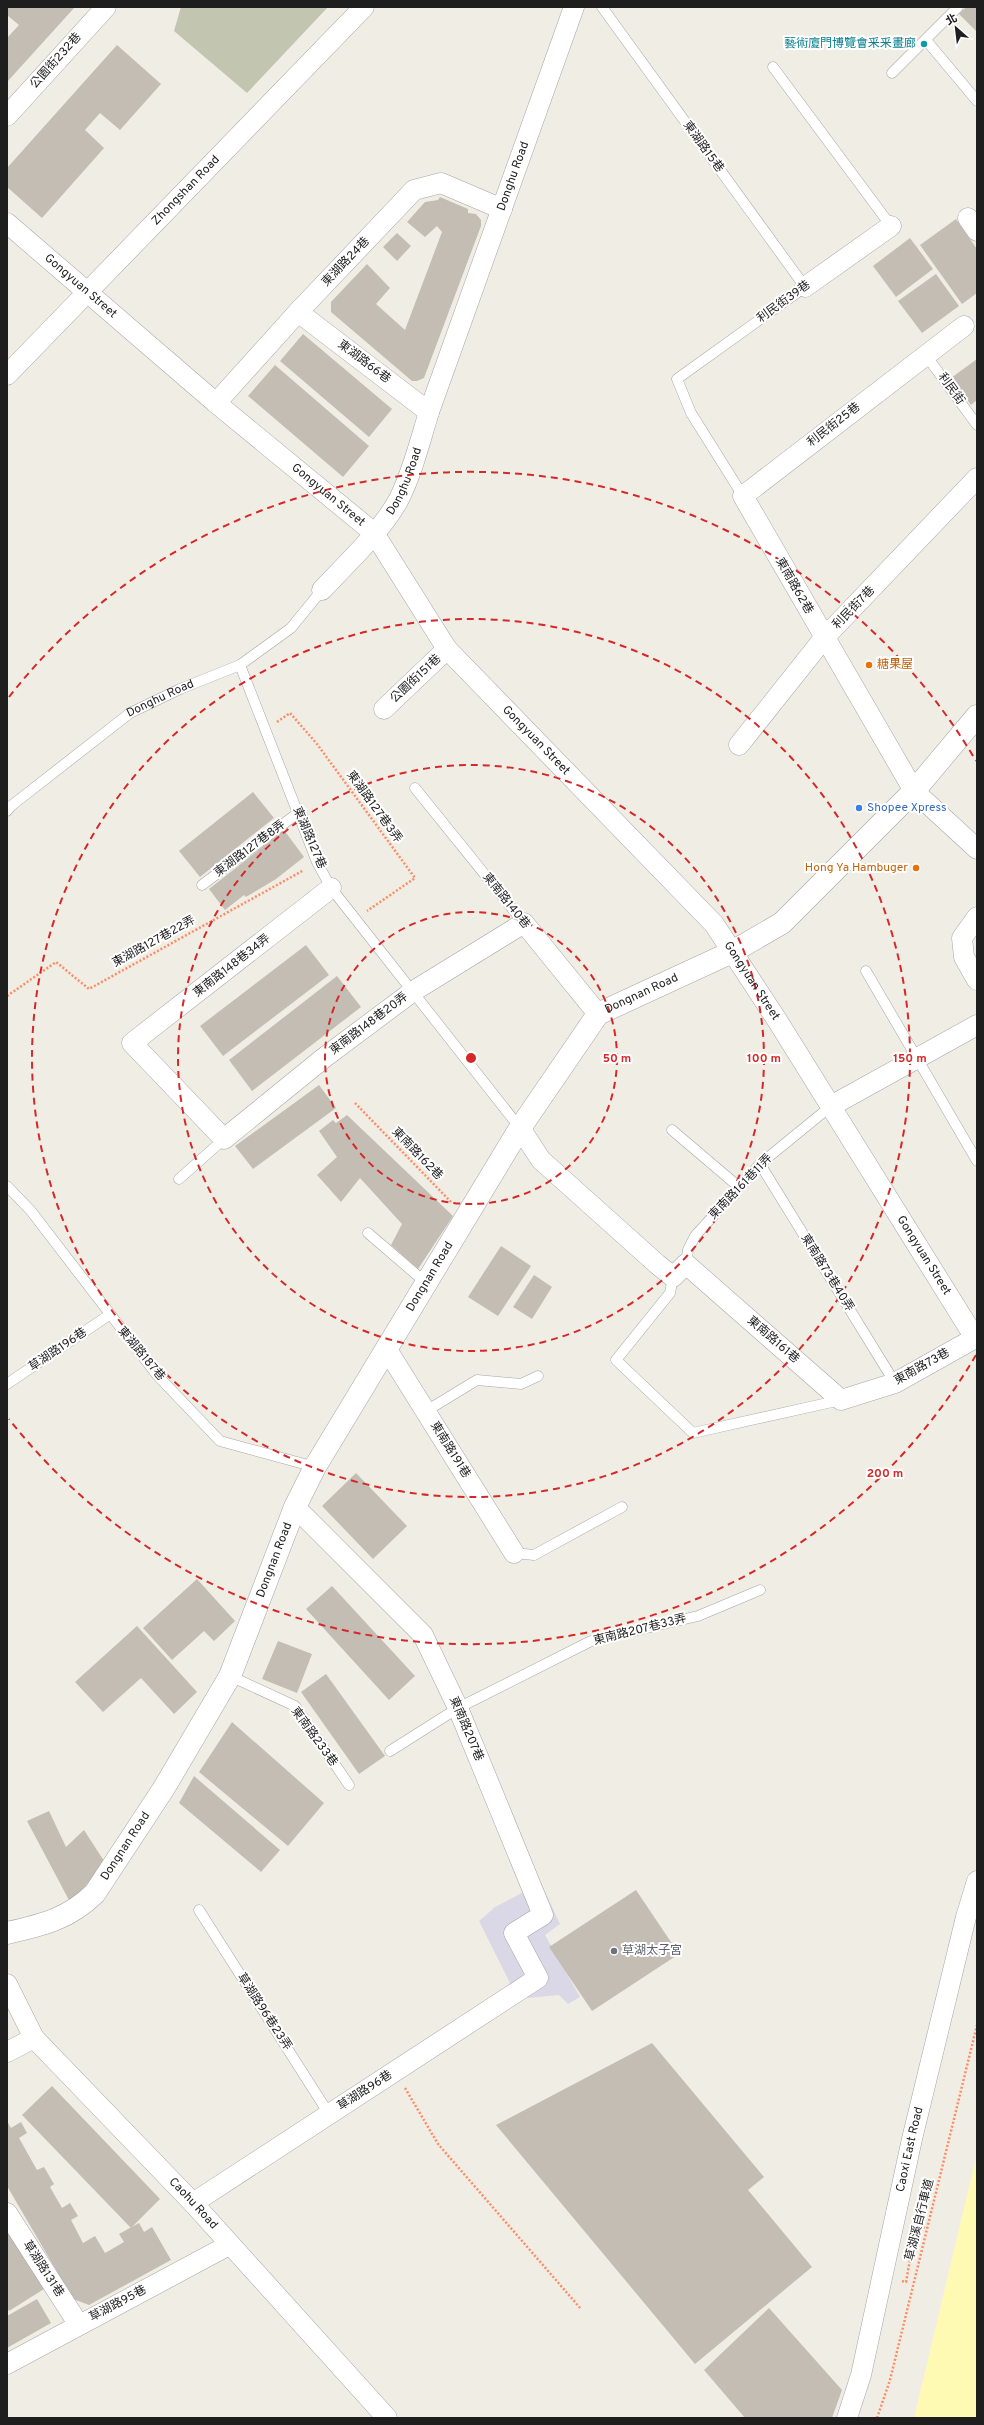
<svg xmlns="http://www.w3.org/2000/svg" width="984" height="2425" viewBox="0 0 984 2425" font-family="Overpass,'Noto Sans TC',sans-serif">
  <style>
    .construction { fill: #c2c5af }
    .sand { fill: #fffab3 }
    .plaza { fill: #dad8e6 }
    .building { fill: #c4bdb3 }
    .lines { fill: none; stroke-linecap: round; stroke-linejoin: round }
    .service-casing { stroke: #a5a5a5; stroke-width: 11 }
    .minor-casing { stroke: #a5a5a5; stroke-width: 21 }
    .tertiary-casing { stroke: #a5a5a5; stroke-width: 23 }
    .path { stroke: #ff8b66; stroke-width: 2.5; stroke-dasharray: 2 2; stroke-linecap: butt }
    .service { stroke: #fff; stroke-width: 10 }
    .minor { stroke: #fff; stroke-width: 20 }
    .tertiary { stroke: #fff; stroke-width: 22 }
    .ring { fill: none; stroke: #d62828; stroke-width: 2; stroke-dasharray: 7 5 }
    .culture-dot { fill: #0f9aa8; stroke: #fff; stroke-width: 1.5 }
    .food-dot { fill: #e8710a; stroke: #fff; stroke-width: 1.5 }
    .shop-dot { fill: #3f7fe0; stroke: #fff; stroke-width: 1.5 }
    .worship-dot { fill: #6b7280; stroke: #fff; stroke-width: 1.5 }
    .labels { text-anchor: middle; dominant-baseline: central; stroke-width: 4; stroke-linejoin: round; paint-order: stroke }
    .culture-label { font-size: 12px; fill: #0d838f; stroke: #fff; text-anchor: end }
    .street-label { font-size: 12px; fill: #1e1e1e; stroke: #fff }
    .food-label { font-size: 12px; fill: #c56008; stroke: #fff; text-anchor: start }
    .shop-label { font-size: 12px; fill: #366cbe; stroke: #fff; text-anchor: start }
    .worship-label { font-size: 12px; fill: #5b616d; stroke: #fff; text-anchor: start }
    .centre { fill: #d62828; stroke: #fff; stroke-width: 2 }
    .ring-label { font-size: 12px; text-anchor: middle; font-weight: bold; fill: #d62828; stroke: #fff; stroke-width: 4; stroke-linejoin: round; paint-order: stroke }
  </style>
  <rect width="100%" height="100%" fill="#f0eee4"/>
  <polygon class="construction" points="181,7 328,7 247,93 174,31"/>
  <polygon class="sand" points="977,2154 977,2418 914,2418"/>
  <polygon class="plaza" points="541,1883 560,1924 545,1935 580,1997 568,2004 559,1995 518,1999 479,1921 495,1907"/>
  <g class="building">
    <polygon points="7,7 75,7 7,82 7,38 19,25 7,15"/>
    <polygon points="966,7 977,7 977,32 959,14"/>
    <polygon points="117,45 161,84 120,130 100,113 92,122 85,130 104,148 42,218 7,187 7,168"/>
    <polygon points="440,197 468,209 468,213 476,214 481,220 481,226 424,378 417,381 412,381 331,312 331,302 367,264 390,288 376,304 405,330 442,232 437,226 425,237 407,222 425,202 438,200"/>
    <polygon points="956,219 977,249 977,293 962,304 920,245"/>
    <polygon points="397,233 411,246 397,261 383,247"/>
    <polygon points="910,238 933,269 896,297 873,266"/>
    <polygon points="936,274 959,306 922,333 898,301"/>
    <polygon points="303,334 392,409 369,437 280,361"/>
    <polygon points="977,359 977,400 971,405 951,378"/>
    <polygon points="275,365 369,446 343,477 248,396"/>
    <polygon points="253,792 274,818 200,877 179,851"/>
    <polygon points="284,830 304,857 276,879 246,897 244,895 225,910 209,889"/>
    <polygon points="306,945 329,975 223,1056 200,1026"/>
    <polygon points="337,976 361,1007 252,1091 229,1060"/>
    <polygon points="319,1085 336,1108 253,1169 235,1146"/>
    <polygon points="347,1115 453,1216 418,1269 391,1245 402,1224 360,1178 341,1202 317,1175 337,1157 319,1131 333,1120 336,1123"/>
    <polygon points="501,1246 531,1266 498,1316 468,1297"/>
    <polygon points="534,1275 552,1287 532,1319 513,1307"/>
    <polygon points="356,1473 407,1526 373,1559 322,1506"/>
    <polygon points="197,1579 235,1621 214,1641 204,1631 172,1660 143,1628"/>
    <polygon points="332,1586 415,1676 389,1700 306,1609"/>
    <polygon points="137,1626 197,1692 174,1714 141,1678 103,1712 75,1682"/>
    <polygon points="278,1641 312,1654 297,1693 262,1679"/>
    <polygon points="326,1674 385,1756 359,1774 301,1692"/>
    <polygon points="232,1722 324,1803 288,1846 199,1772"/>
    <polygon points="194,1776 280,1850 261,1872 179,1803"/>
    <polygon points="49,1811 66,1847 84,1830 106,1864 70,1902 27,1821"/>
    <polygon points="636,1890 679,1954 592,2011 549,1947"/>
    <polygon points="652,2043 764,2177 748,2190 812,2267 695,2364 496,2125"/>
    <polygon points="52,2086 160,2199 131,2228 22,2115"/>
    <polygon points="7,2121 11,2128 21,2122 27,2133 19,2138 37,2170 44,2167 54,2184 50,2187 62,2208 70,2203 78,2216 71,2220 83,2243 95,2236 105,2253 124,2242 119,2234 139,2223 144,2232 152,2227 171,2260 89,2305 73,2299 7,2186"/>
    <polygon points="7,2227 44,2289 9,2311 7,2308"/>
    <polygon points="37,2299 51,2323 7,2348 7,2316"/>
    <polygon points="769,2308 842,2390 832,2418 745,2418 704,2370"/>
  </g>
  <g class="lines">
    <g class="service-casing">
      <g id="service">
        <polyline points="602,7 805,287 677,379 691,413 743,496"/>
        <polyline points="926,40 977,101"/>
        <polyline points="773,67 891,226"/>
        <polyline points="892,73 958,7"/>
        <polyline points="925,354 977,425"/>
        <polyline points="240,665 317,862 331,888 520,1128"/>
        <polyline points="415,788 524,923"/>
        <path id="s1" d="M7 811 11 806 130 713 180 689 240 665 291 628 322 590"/>
        <polyline points="202,885 298,813"/>
        <polyline points="866,971 977,1161"/>
        <polyline points="672,1130 739,1187"/>
        <polyline points="760,1164 895,1383"/>
        <polyline points="179,1179 224,1139"/>
        <polyline points="7,1186 31,1211 157,1375 220,1441 315,1467"/>
        <polyline points="368,1233 425,1282"/>
        <polyline points="686,1264 688,1250 695,1236 760,1164 831,1106"/>
        <polyline points="673,1277 670,1293 616,1360 693,1433 841,1400"/>
        <polyline points="7,1384 109,1315"/>
        <polyline points="426,1411 477,1380 521,1384 538,1376"/>
        <polyline points="514,1553 534,1555 622,1507"/>
        <polyline points="230,1676 295,1706 349,1785"/>
        <polyline points="390,1751 458,1708 591,1641 698,1616 760,1590"/>
        <polyline points="199,1910 329,2114"/>
      </g>
    </g>
    <g class="minor-casing">
      <g id="minor">
        <polyline points="7,116 106,7"/>
        <polyline points="968,218 977,231"/>
        <path id="s2" d="M7 223 216 403 374 533 447 649 714 924 777 1020 975 1338"/>
        <polyline points="805,287 891,226"/>
        <polyline points="298,312 429,412"/>
        <polyline points="964,326 743,496 914,791 977,849"/>
        <path id="s3" d="M7 375 364 7"/>
        <polyline points="216,403 298,312 414,190 441,183 502,209"/>
        <path id="s4" d="M322 590C347 563 382 531 399 499 413 471 420 441 429 412L574 7"/>
        <polyline points="384,709 447,649"/>
        <polyline points="739,745 824,638 977,478"/>
        <polyline points="331,888 132,1043 224,1139 325,1057 412,992 524,923 598,1014"/>
        <polyline points="977,917 962,938 964,957 977,980"/>
        <polyline points="831,1106 977,1025"/>
        <polyline points="520,1128 541,1160 657,1264 673,1277 686,1264 841,1400 895,1383 977,1337"/>
        <polyline points="386,1348 514,1553"/>
        <path id="s5" d="M7 1984 34 2038 193 2203 387 2418"/>
        <polyline points="7,2052 34,2038"/>
        <polyline points="193,2203 538,1978 514,1933 543,1915 458,1708 423,1635 295,1507"/>
        <polyline points="7,2213 79,2325"/>
        <polyline points="7,2364 229,2245"/>
        <path id="s6" d="M847 2418 861 2375 912 2139 966 1917 977 1881"/>
      </g>
    </g>
    <g class="tertiary-casing">
      <g id="tertiary">
        <path id="s7" d="M7 1933C42 1925 69 1919 95 1893L164 1788 230 1676 295 1507 315 1467 520 1128 598 1014 732 952 782 923 914 791 977 716"/>
      </g>
    </g>
    <g class="path">
      <polyline points="277,722 290,713 317,744 415,878 367,911"/>
      <polyline points="7,996 56,962 89,989 304,870"/>
      <polyline points="355,1103 451,1202"/>
      <polyline points="405,2088 438,2144 581,2309"/>
      <polyline points="902,2281 906,2282 916,2226 927,2228"/>
      <polyline points="877,2418 890,2380 977,2025"/>
    </g>
    <use href="#service" class="service"/>
    <use href="#minor" class="minor"/>
    <use href="#tertiary" class="tertiary"/>
  </g>
  <g class="ring">
    <circle cx="471" cy="1058" r="146"/>
    <circle cx="471" cy="1058" r="293"/>
    <circle cx="471" cy="1058" r="439"/>
    <path d="M976 1355A586 586 0 0 1 9 1419M9 697A586 586 0 0 1 976 761"/>
  </g>
  <circle class="culture-dot" cx="924" cy="44" r="4"/>
  <g class="food-dot">
    <circle cx="869" cy="665" r="4"/>
    <circle cx="916" cy="868" r="4"/>
  </g>
  <circle class="shop-dot" cx="859" cy="808" r="4"/>
  <circle class="worship-dot" cx="614" cy="1951" r="4"/>
  <g class="labels">
    <g class="culture-label">
      <text x="916" y="44">藝術廈門博覽會釆釆畫廊</text>
    </g>
    <g class="street-label">
      <text transform="translate(56 61) rotate(-48)">公園街232巷</text>
      <text transform="translate(703 147) rotate(54)">東湖路15巷</text>
      <text stroke="none"><textPath href="#s4" startOffset="462">Donghu Road</textPath></text>
      <text stroke="none"><textPath href="#s3" startOffset="257">Zhongshan Road</textPath></text>
      <text transform="translate(346 262) rotate(-46)">東湖路24巷</text>
      <text stroke="none"><textPath href="#s2" startOffset="97">Gongyuan Street</textPath></text>
      <text transform="translate(784 302) rotate(-36)">利民街39巷</text>
      <text transform="translate(364 362) rotate(37)">東湖路66巷</text>
      <text transform="translate(951 389) rotate(54)">利民街</text>
      <text transform="translate(834 425) rotate(-38)">利民街25巷</text>
      <text stroke="none"><textPath href="#s4" startOffset="138">Donghu Road</textPath></text>
      <text stroke="none"><textPath href="#s2" startOffset="421">Gongyuan Street</textPath></text>
      <text transform="translate(794 586) rotate(60)">東南路62巷</text>
      <text transform="translate(854 608) rotate(-46)">利民街7巷</text>
      <text transform="translate(416 679) rotate(-43)">公園街151巷</text>
      <text stroke="none"><textPath href="#s1" startOffset="191">Donghu Road</textPath></text>
      <text stroke="none"><textPath href="#s2" startOffset="745">Gongyuan Street</textPath></text>
      <text transform="translate(374 807) rotate(54)">東湖路127巷3弄</text>
      <text transform="translate(309 838) rotate(67)">東湖路127巷</text>
      <text transform="translate(250 849) rotate(-37)">東湖路127巷8弄</text>
      <text transform="translate(506 901) rotate(51)">東南路140巷</text>
      <text transform="translate(154 942) rotate(-29)">東湖路127巷22弄</text>
      <text transform="translate(232 966) rotate(-38)">東南路148巷34弄</text>
      <text stroke="none"><textPath href="#s2" startOffset="1069">Gongyuan Street</textPath></text>
      <text stroke="none"><textPath href="#s7" startOffset="1162">Dongnan Road</textPath></text>
      <text transform="translate(369 1024) rotate(-37)">東南路148巷20弄</text>
      <text transform="translate(417 1154) rotate(46)">東南路162巷</text>
      <text transform="translate(741 1187) rotate(-46)">東南路161巷11弄</text>
      <text stroke="none"><textPath href="#s2" startOffset="1393">Gongyuan Street</textPath></text>
      <text transform="translate(827 1273) rotate(58)">東南路73巷40弄</text>
      <text stroke="none"><textPath href="#s7" startOffset="802">Dongnan Road</textPath></text>
      <text transform="translate(773 1340) rotate(41)">東南路161巷</text>
      <text transform="translate(58 1350) rotate(-34)">草湖路196巷</text>
      <text transform="translate(141 1354) rotate(50)">東湖路187巷</text>
      <text transform="translate(922 1367) rotate(-29)">東南路73巷</text>
      <text transform="translate(450 1450) rotate(58)">東南路191巷</text>
      <text stroke="none"><textPath href="#s7" startOffset="478">Dongnan Road</textPath></text>
      <text transform="translate(640 1630) rotate(-14)">東南路207巷33弄</text>
      <text transform="translate(466 1729) rotate(67)">東南路207巷</text>
      <text transform="translate(314 1737) rotate(54)">東南路233巷</text>
      <text stroke="none"><textPath href="#s7" startOffset="154">Dongnan Road</textPath></text>
      <text transform="translate(264 2012) rotate(57)">草湖路96巷23弄</text>
      <text transform="translate(365 2091) rotate(-33)">草湖路96巷</text>
      <text stroke="none"><textPath href="#s6" startOffset="276">Caoxi East Road</textPath></text>
      <text stroke="none"><textPath href="#s5" startOffset="290">Caohu Road</textPath></text>
      <text transform="translate(920 2220) rotate(-76)">草湖溪自行車道</text>
      <text transform="translate(43 2269) rotate(57)">草湖路131巷</text>
      <text transform="translate(118 2304) rotate(-28)">草湖路95巷</text>
    </g>
    <g class="food-label">
      <text x="877" y="665">糖果屋</text>
      <text x="908" y="868" text-anchor="end">Hong Ya Hambuger</text>
    </g>
    <g class="shop-label">
      <text x="867" y="808">Shopee Xpress</text>
    </g>
    <g class="worship-label">
      <text x="622" y="1951">草湖太子宮</text>
    </g>
  </g>
  <circle cx="471" cy="1058" r="6" class="centre"/>
  <g class="ring-label">
    <text x="617" y="1062">50 m</text>
    <text x="764" y="1062">100 m</text>
    <text x="910" y="1062">150 m</text>
    <text x="885" y="1477">200 m</text>
  </g>
  <rect width="984" height="2425" fill="none" stroke="#1e1e1e" stroke-width="16"/>
  <g transform="translate(956 28) rotate(332)" stroke="#ffffff" stroke-width="3" paint-order="stroke">
  <path d="M0-3L7 15L0 10L-7 15Z" fill="#1e1e1e"/>
  <text y="-6" font-size="11" font-weight="bold" text-anchor="middle" fill="#1e1e1e">北</text>
  </g>
</svg>
